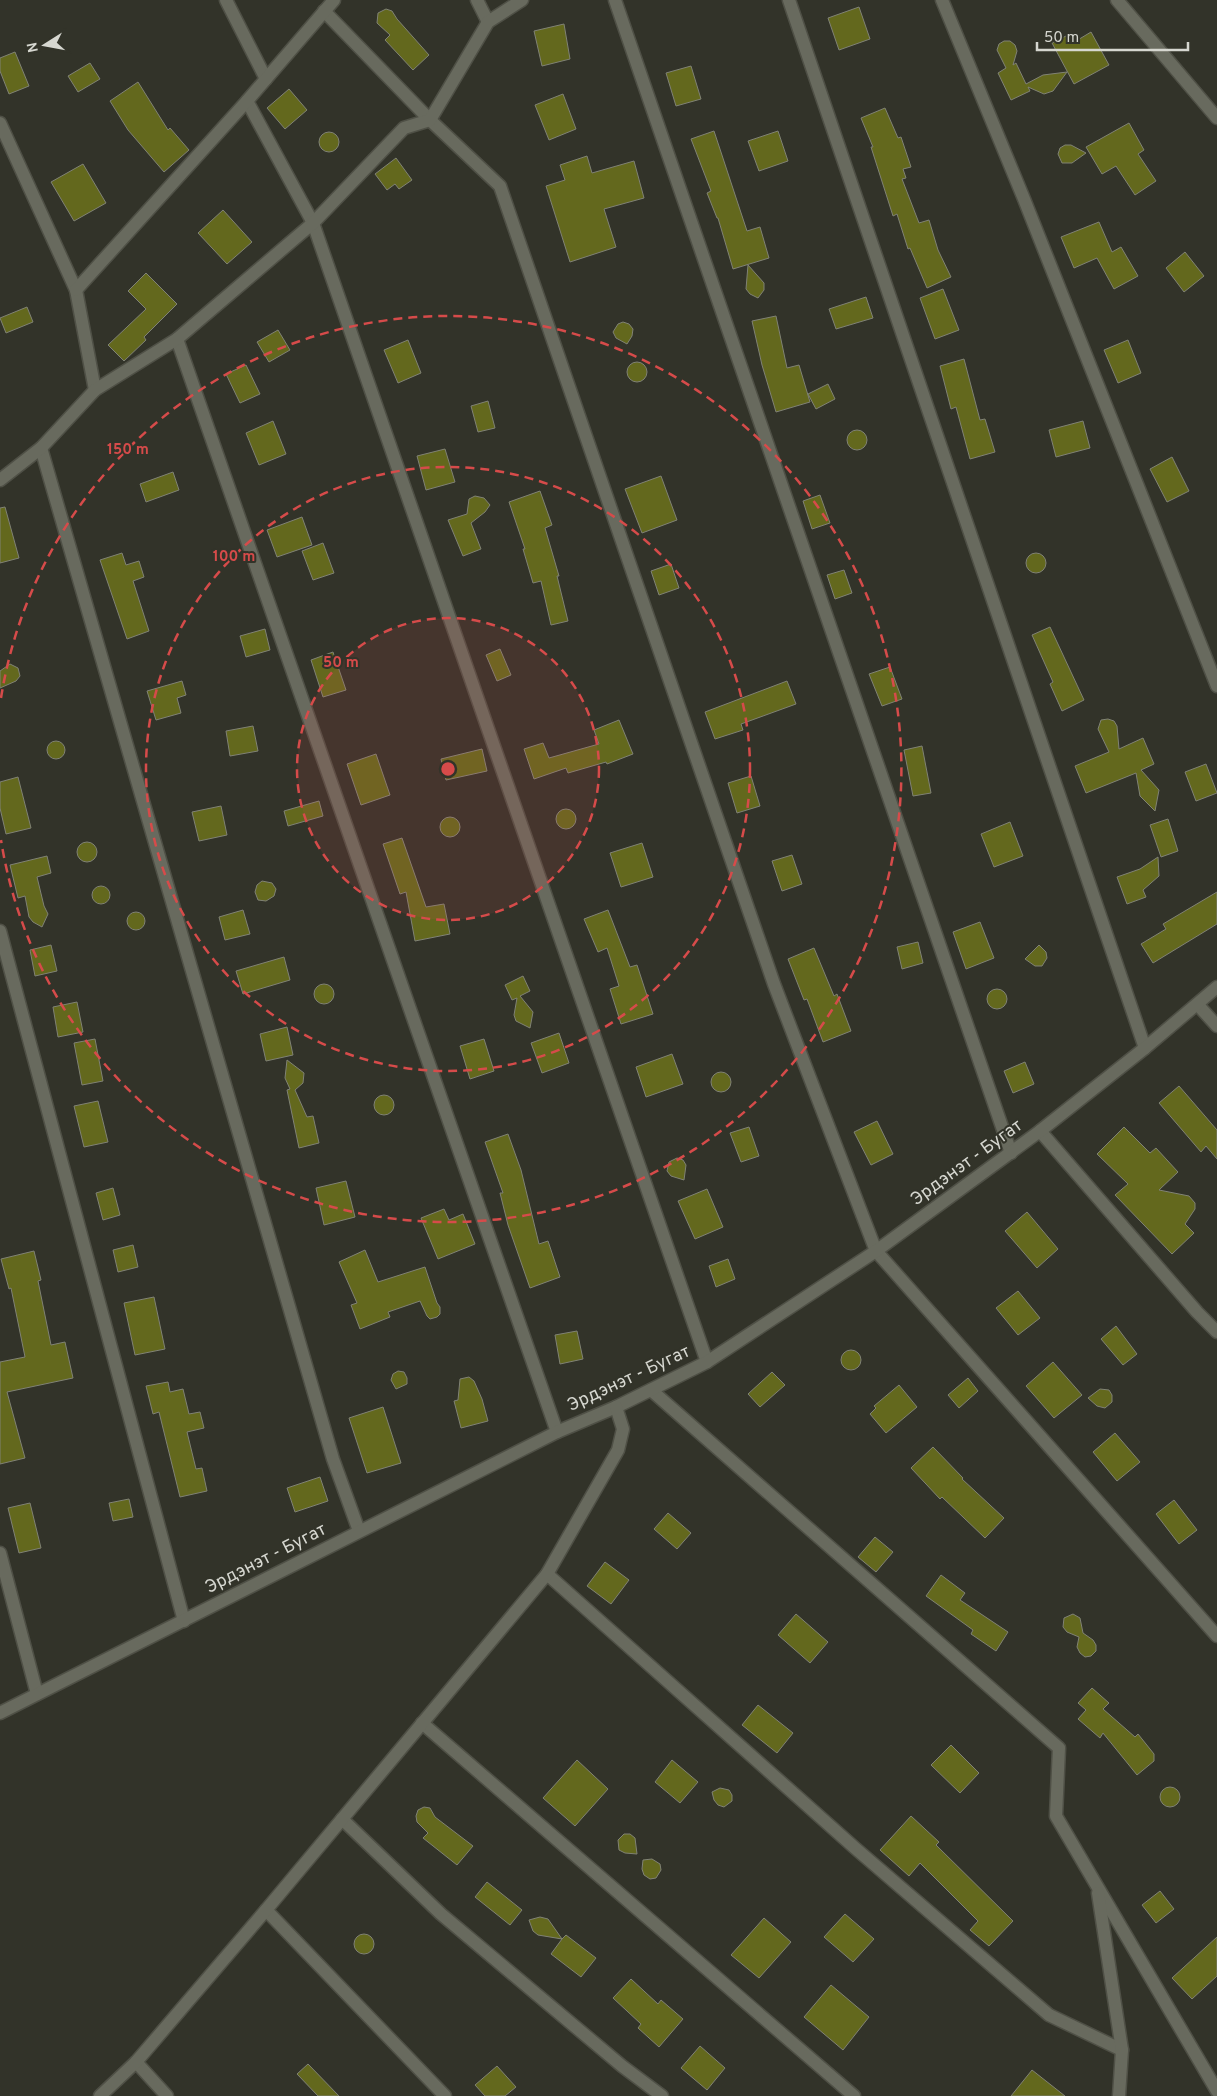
<svg xmlns="http://www.w3.org/2000/svg" width="1217" height="2096" viewBox="0 0 1217 2096" font-family="Overpass,sans-serif">
  <style>
    .building { fill: #63681d; stroke: #808275 }
    .lines { fill: none; stroke-linecap: round; stroke-linejoin: round }
    .minor-casing { stroke: #4f5046; stroke-width: 15 }
    .minor { stroke: #686a5e; stroke-width: 12 }
    .ring { fill: none; stroke: #d64b4a; stroke-width: 2.5; stroke-dasharray: 9 6 }
    .labels { text-anchor: middle; dominant-baseline: central; stroke-width: 4; stroke-linejoin: round; paint-order: stroke }
    .street-label { font-size: 18px; fill: #d6d7d0; stroke: #323329 }
    .centre { fill: #d64b4a; stroke: #323329; stroke-width: 2.5 }
    .ring-label { font-size: 15px; text-anchor: middle; font-weight: bold; fill: #d64b4a; stroke: #323329; stroke-width: 4; stroke-linejoin: round; paint-order: stroke }
  </style>
  <rect width="100%" height="100%" fill="#323329"/>
  <g class="building">
    <polygon points="859,7 870,39 839,50 828,18"/>
    <polygon points="386,9 392,11 397,19 429,55 413,70 385,40 390,35 377,23 378,13"/>
    <polygon points="564,24 570,59 542,66 534,31"/>
    <polygon points="1091,32 1109,65 1074,84 1052,43 1072,33 1076,41"/>
    <polygon points="1004,41 1010,41 1015,45 1017,51 1013,65 1016,63 1026,84 1043,75 1067,72 1053,91 1044,94 1028,87 1030,91 1011,100 998,73 1006,68 997,50 999,44"/>
    <polygon points="15,52 29,86 9,94 0,71 0,58"/>
    <polygon points="90,63 100,79 78,92 68,76"/>
    <polygon points="691,66 701,99 676,106 666,73"/>
    <polygon points="138,82 168,130 170,128 189,150 164,172 128,130 110,101"/>
    <polygon points="289,89 307,110 285,129 267,108"/>
    <polygon points="563,94 576,129 549,140 535,105"/>
    <polygon points="885,108 898,138 901,137 911,167 903,169 906,178 902,179 919,223 929,220 938,250 951,277 927,288 910,248 908,249 897,214 893,216 871,147 873,147 861,118"/>
    <polygon points="1129,123 1144,150 1138,154 1156,181 1135,195 1116,166 1102,174 1086,147"/>
    <polygon points="714,131 747,231 760,227 769,258 733,269 718,218 717,218 707,193 711,191 691,139"/>
    <polygon points="778,131 788,161 759,171 748,141"/>
    <circle cx="329" cy="142" r="10"/>
    <polygon points="1065,145 1071,145 1086,153 1072,163 1062,163 1058,154 1060,148"/>
    <polygon points="587,156 592,173 634,161 644,198 604,209 616,247 570,262 546,186 565,180 560,165"/>
    <polygon points="396,158 412,180 399,189 395,184 387,190 375,174"/>
    <polygon points="83,164 106,203 74,221 51,182"/>
    <polygon points="223,210 252,242 227,264 198,233"/>
    <polygon points="1099,222 1112,252 1121,247 1138,276 1114,289 1097,258 1074,268 1061,237"/>
    <polygon points="1185,252 1204,276 1184,292 1166,268"/>
    <polygon points="748,265 764,283 764,290 758,298 750,294 746,289"/>
    <polygon points="146,273 177,304 144,337 146,340 124,361 108,345 146,309 128,291"/>
    <polygon points="943,289 959,330 935,339 920,298"/>
    <polygon points="866,297 873,318 836,329 829,309"/>
    <polygon points="27,307 33,322 6,333 0,318"/>
    <polygon points="776,316 787,368 799,365 810,402 776,412 762,365 752,321"/>
    <polygon points="623,322 629,324 633,329 632,336 627,344 616,338 613,332 618,324"/>
    <polygon points="278,330 290,350 269,362 257,342"/>
    <polygon points="408,340 421,373 398,383 384,350"/>
    <polygon points="1128,340 1141,373 1118,383 1104,350"/>
    <polygon points="964,359 980,420 985,419 995,452 970,459 956,407 951,409 940,366"/>
    <circle cx="637" cy="372" r="10"/>
    <polygon points="246,365 260,394 240,403 226,374"/>
    <polygon points="828,384 835,399 816,409 808,394"/>
    <polygon points="488,401 495,428 478,432 471,406"/>
    <polygon points="273,421 286,454 259,465 246,433"/>
    <polygon points="1083,421 1090,448 1056,457 1049,430"/>
    <circle cx="857" cy="440" r="10"/>
    <polygon points="445,449 455,482 426,490 417,456"/>
    <polygon points="1172,457 1189,491 1167,502 1150,469"/>
    <polygon points="173,472 179,490 146,502 140,484"/>
    <polygon points="661,476 677,520 642,533 625,489"/>
    <polygon points="540,491 552,525 545,528 559,576 557,576 568,621 551,625 541,581 533,583 523,549 525,549 509,502"/>
    <polygon points="820,495 830,523 812,529 803,501"/>
    <polygon points="475,496 484,498 490,505 485,512 471,523 481,549 463,556 448,520 467,514 469,499"/>
    <polygon points="5,507 19,558 0,563 0,508"/>
    <polygon points="302,517 312,545 277,557 267,530"/>
    <polygon points="323,543 334,573 313,580 302,551"/>
    <polygon points="122,553 126,565 139,561 144,577 133,581 149,631 127,639 100,560"/>
    <circle cx="1036" cy="563" r="10"/>
    <polygon points="671,564 679,588 659,595 651,571"/>
    <polygon points="844,570 852,593 835,599 827,575"/>
    <polygon points="1050,627 1084,700 1062,711 1050,684 1053,682 1032,635"/>
    <polygon points="265,629 270,650 246,657 240,636"/>
    <polygon points="500,649 511,675 497,681 486,655"/>
    <polygon points="333,652 346,690 323,697 311,660"/>
    <polygon points="10,664 18,668 20,676 16,681 0,688 0,671"/>
    <polygon points="890,667 902,699 882,706 869,674"/>
    <polygon points="182,681 186,695 177,698 181,713 156,720 147,691"/>
    <polygon points="787,681 796,704 741,724 743,730 715,739 705,712"/>
    <polygon points="1108,719 1114,721 1117,726 1119,749 1143,738 1154,764 1141,770 1159,790 1155,811 1140,796 1136,773 1086,793 1075,766 1109,752 1098,729 1101,720"/>
    <polygon points="619,720 633,754 607,764 606,762 568,773 566,768 534,779 524,749 543,743 549,758 599,744 594,730"/>
    <polygon points="253,726 258,751 230,756 226,731"/>
    <circle cx="56" cy="750" r="9"/>
    <polygon points="922,746 931,793 913,796 904,750"/>
    <polygon points="482,749 487,771 446,780 441,759"/>
    <polygon points="376,754 390,795 361,805 347,764"/>
    <polygon points="1206,764 1217,793 1196,801 1185,772"/>
    <polygon points="751,776 760,806 737,813 728,783"/>
    <polygon points="18,777 31,828 6,834 0,808 0,782"/>
    <polygon points="319,801 323,816 288,826 284,811"/>
    <polygon points="221,806 227,835 199,841 192,812"/>
    <circle cx="566" cy="819" r="10"/>
    <circle cx="450" cy="827" r="10"/>
    <polygon points="1168,819 1178,851 1161,857 1150,825"/>
    <polygon points="1010,822 1023,856 994,867 981,834"/>
    <polygon points="402,838 426,907 444,904 450,934 415,941 406,892 400,894 383,844"/>
    <circle cx="87" cy="852" r="10"/>
    <polygon points="642,843 653,877 621,887 610,853"/>
    <polygon points="792,855 802,884 782,891 772,861"/>
    <polygon points="47,856 51,873 37,877 44,906 48,914 42,927 33,922 29,917 25,896 18,898 10,865"/>
    <polygon points="1158,857 1159,876 1143,890 1146,897 1127,904 1117,877 1140,869"/>
    <polygon points="262,881 272,883 276,889 274,896 266,901 258,900 255,892 257,885"/>
    <circle cx="101" cy="895" r="9"/>
    <polygon points="1217,892 1217,924 1153,963 1141,944 1166,929 1163,924"/>
    <polygon points="243,910 250,934 225,940 219,917"/>
    <polygon points="608,910 630,967 637,965 653,1014 621,1024 610,989 619,986 607,948 598,952 584,919"/>
    <circle cx="136" cy="921" r="9"/>
    <polygon points="980,922 994,958 966,969 953,932"/>
    <polygon points="918,942 923,963 902,969 897,947"/>
    <polygon points="51,945 57,971 35,976 30,950"/>
    <polygon points="1039,945 1046,952 1047,958 1042,966 1035,966 1025,959"/>
    <polygon points="814,948 834,996 837,994 851,1031 823,1042 807,999 804,1000 788,959"/>
    <polygon points="284,957 290,980 243,994 236,971"/>
    <polygon points="523,976 530,991 520,996 533,1012 530,1028 516,1021 514,1015 517,998 512,1000 505,985"/>
    <circle cx="324" cy="994" r="10"/>
    <circle cx="997" cy="999" r="10"/>
    <polygon points="77,1002 83,1032 58,1037 53,1007"/>
    <polygon points="287,1027 293,1055 266,1061 260,1034"/>
    <polygon points="559,1033 569,1063 542,1073 531,1043"/>
    <polygon points="95,1039 103,1081 82,1085 74,1043"/>
    <polygon points="484,1039 494,1071 470,1079 460,1046"/>
    <polygon points="672,1054 683,1084 646,1097 636,1067"/>
    <polygon points="287,1060 304,1073 303,1083 295,1090 307,1117 313,1116 319,1143 299,1148 287,1090 290,1089 285,1078"/>
    <polygon points="1025,1062 1034,1084 1013,1093 1004,1071"/>
    <circle cx="721" cy="1082" r="10"/>
    <polygon points="1179,1086 1217,1130 1217,1159 1206,1146 1201,1152 1159,1103"/>
    <circle cx="384" cy="1105" r="10"/>
    <polygon points="98,1101 108,1142 84,1147 74,1106"/>
    <polygon points="877,1121 893,1154 871,1165 854,1132"/>
    <polygon points="749,1127 759,1156 741,1162 730,1133"/>
    <polygon points="1124,1127 1150,1153 1156,1148 1178,1172 1159,1190 1189,1196 1195,1203 1195,1209 1185,1224 1194,1233 1172,1254 1115,1195 1128,1184 1097,1154"/>
    <polygon points="508,1134 521,1170 539,1244 548,1241 560,1277 530,1288 508,1225 500,1193 503,1193 485,1142"/>
    <polygon points="677,1158 683,1160 686,1165 684,1180 671,1176 667,1171 669,1162"/>
    <polygon points="346,1181 355,1217 324,1225 316,1188"/>
    <polygon points="113,1188 120,1215 103,1220 96,1193"/>
    <polygon points="707,1189 723,1227 695,1239 678,1201"/>
    <polygon points="444,1209 449,1220 463,1214 475,1244 438,1259 421,1218"/>
    <polygon points="1027,1212 1058,1249 1037,1268 1005,1231"/>
    <polygon points="133,1245 138,1267 118,1272 113,1250"/>
    <polygon points="365,1250 378,1282 425,1267 437,1303 440,1307 440,1314 437,1317 430,1319 427,1316 420,1301 388,1312 390,1317 360,1329 351,1305 357,1303 339,1262"/>
    <polygon points="34,1251 41,1280 38,1281 51,1345 65,1342 73,1378 7,1392 25,1458 0,1464 0,1362 25,1357 11,1288 9,1289 1,1259"/>
    <polygon points="728,1259 735,1279 716,1287 709,1266"/>
    <polygon points="1018,1291 1040,1318 1018,1335 996,1308"/>
    <polygon points="154,1297 165,1349 135,1355 124,1303"/>
    <polygon points="1116,1326 1137,1354 1123,1365 1101,1339"/>
    <polygon points="577,1331 583,1359 560,1364 555,1335"/>
    <circle cx="851" cy="1360" r="10"/>
    <polygon points="1053,1362 1082,1395 1054,1418 1026,1386"/>
    <polygon points="398,1371 404,1372 407,1378 407,1384 396,1389 391,1380 393,1374"/>
    <polygon points="772,1372 785,1385 760,1407 748,1394"/>
    <polygon points="469,1377 474,1381 482,1399 488,1421 461,1428 454,1401 458,1400 460,1379"/>
    <polygon points="968,1378 978,1391 959,1408 948,1395"/>
    <polygon points="168,1382 170,1392 183,1389 189,1414 200,1412 204,1428 187,1432 196,1469 202,1468 207,1491 180,1497 159,1412 153,1414 146,1386"/>
    <polygon points="899,1385 917,1407 886,1433 870,1414 876,1408 874,1406"/>
    <polygon points="1100,1389 1109,1390 1112,1395 1112,1402 1105,1408 1097,1406 1088,1398"/>
    <polygon points="383,1407 401,1463 367,1473 349,1418"/>
    <polygon points="1115,1433 1140,1462 1117,1481 1093,1452"/>
    <polygon points="933,1447 963,1478 962,1479 1004,1518 985,1538 942,1497 940,1499 911,1468"/>
    <polygon points="320,1477 328,1501 295,1512 287,1488"/>
    <polygon points="129,1499 133,1517 113,1521 109,1503"/>
    <polygon points="1174,1500 1197,1530 1179,1544 1156,1514"/>
    <polygon points="30,1503 41,1548 19,1553 8,1508"/>
    <polygon points="668,1513 691,1533 677,1549 654,1529"/>
    <polygon points="875,1537 893,1552 876,1572 858,1557"/>
    <polygon points="605,1562 629,1580 611,1604 587,1586"/>
    <polygon points="941,1575 965,1593 960,1600 1008,1632 996,1651 971,1634 973,1630 926,1596"/>
    <polygon points="796,1614 828,1642 810,1663 778,1635"/>
    <polygon points="1073,1614 1080,1618 1083,1633 1093,1640 1096,1645 1096,1651 1091,1656 1085,1657 1080,1653 1077,1647 1079,1637 1067,1632 1063,1627 1064,1618"/>
    <polygon points="1092,1688 1109,1703 1103,1709 1135,1737 1138,1734 1154,1754 1154,1761 1137,1775 1103,1733 1100,1738 1078,1719 1086,1710 1078,1703"/>
    <polygon points="758,1705 793,1733 777,1753 742,1725"/>
    <polygon points="951,1745 979,1773 960,1793 931,1765"/>
    <polygon points="577,1760 608,1789 575,1826 543,1798"/>
    <polygon points="672,1760 698,1782 680,1803 655,1782"/>
    <circle cx="1170" cy="1797" r="10"/>
    <polygon points="720,1788 729,1790 732,1795 732,1801 724,1807 718,1805 714,1800 712,1792"/>
    <polygon points="424,1807 430,1808 435,1817 473,1846 457,1865 423,1838 428,1833 417,1822 416,1816 418,1810"/>
    <polygon points="911,1816 939,1842 936,1845 1013,1921 989,1946 970,1930 978,1921 920,1863 909,1876 880,1850"/>
    <polygon points="624,1834 630,1834 635,1838 637,1854 625,1853 619,1850 618,1840"/>
    <polygon points="652,1859 660,1864 661,1870 656,1878 650,1879 644,1875 642,1869 643,1860"/>
    <polygon points="487,1882 522,1910 510,1925 475,1897"/>
    <polygon points="1160,1891 1174,1909 1156,1923 1142,1905"/>
    <polygon points="845,1914 874,1939 853,1962 824,1937"/>
    <polygon points="540,1917 548,1919 562,1939 566,1935 596,1958 581,1977 551,1954 562,1939 538,1935 533,1931 529,1920"/>
    <polygon points="764,1918 791,1942 759,1978 731,1955"/>
    <circle cx="364" cy="1944" r="10"/>
    <polygon points="1217,1937 1217,1976 1192,1999 1172,1978"/>
    <polygon points="631,1979 658,2004 661,2000 683,2019 659,2047 638,2028 641,2024 613,1998"/>
    <polygon points="831,1985 869,2017 843,2050 804,2017"/>
    <polygon points="700,2046 725,2068 707,2090 681,2068"/>
    <polygon points="308,2064 339,2096 318,2096 297,2074"/>
    <polygon points="497,2066 516,2087 505,2096 485,2096 475,2085"/>
    <polygon points="1032,2070 1065,2096 1011,2096"/>
  </g>
  <g class="lines">
    <g class="minor-casing">
      <g id="minor">
        <polyline points="226,0 266,79"/>
        <polyline points="477,0 488,22"/>
        <polyline points="615,0 1011,1153"/>
        <polyline points="789,0 1145,1048"/>
        <polyline points="942,0 1024,199 1217,686"/>
        <polyline points="1117,0 1217,118"/>
        <polyline points="324,11 430,120 500,186 774,984 876,1251 1217,1636"/>
        <polyline points="247,101 313,223 707,1362"/>
        <polyline points="0,123 76,290 95,390"/>
        <polyline points="76,290 247,101 334,0"/>
        <polyline points="177,339 557,1432"/>
        <polyline points="41,448 333,1459 359,1531"/>
        <polyline points="0,480 41,448 95,390 177,339 313,223 404,128 430,120 488,22 522,0"/>
        <polyline points="0,931 184,1621"/>
        <polyline points="1198,1005 1217,1026"/>
        <polyline points="1040,1131 1197,1312 1217,1332"/>
        <polyline points="651,1390 1059,1748 1056,1816 1217,2091"/>
        <polyline points="0,1553 37,1694"/>
        <polyline points="547,1574 855,1848 1049,2015 1122,2050"/>
        <polyline points="0,1713 557,1432 616,1407 707,1362 876,1251 1040,1131 1145,1048 1217,987"/>
        <polyline points="422,1723 854,2096"/>
        <polyline points="342,1819 441,1914 622,2066 662,2096"/>
        <polyline points="1098,1893 1122,2050 1119,2096"/>
        <polyline points="266,1910 445,2096"/>
        <polyline points="136,2062 167,2096"/>
        <polyline points="100,2096 136,2062 266,1910 547,1574 618,1450 623,1429 616,1407"/>
      </g>
    </g>
    <use href="#minor" class="minor"/>
  </g>
  <circle cx="448" cy="769" r="151" fill="#d64b4a" fill-opacity=".12"/>
  <g class="ring">
    <circle cx="448" cy="769" r="151"/>
    <circle cx="448" cy="769" r="302"/>
    <path d="M1 698A453 453 0 1 1 1 840"/>
  </g>
  <g class="labels">
    <g class="street-label">
      <text transform="translate(967 1163) rotate(-36)">Эрдэнэт - Бугат</text>
      <text transform="translate(629 1379) rotate(-25)">Эрдэнэт - Бугат</text>
      <text transform="translate(266 1559) rotate(-27)">Эрдэнэт - Бугат</text>
    </g>
  </g>
  <circle cx="448" cy="769" r="8" class="centre"/>
  <g class="ring-label">
    <text x="128" y="454">150 m</text>
    <text x="234" y="561">100 m</text>
    <text x="341" y="667">50 m</text>
  </g>
  <g transform="translate(45 45) rotate(259)" stroke="#323329" stroke-width="4" paint-order="stroke">
  <path d="M0-4L9 19L0 12L-9 19Z" fill="#d6d7d0"/>
  <text y="-8" font-size="14" font-weight="bold" text-anchor="middle" fill="#d6d7d0">N</text>
  </g>
  <path d="M1037 42v8h151v-8" fill="none" stroke="#d6d7d0" stroke-width="2.5"/>
  <text x="1044" y="42" font-size="15" fill="#d6d7d0" stroke="#323329" stroke-width="4" paint-order="stroke">50 m</text>
</svg>
